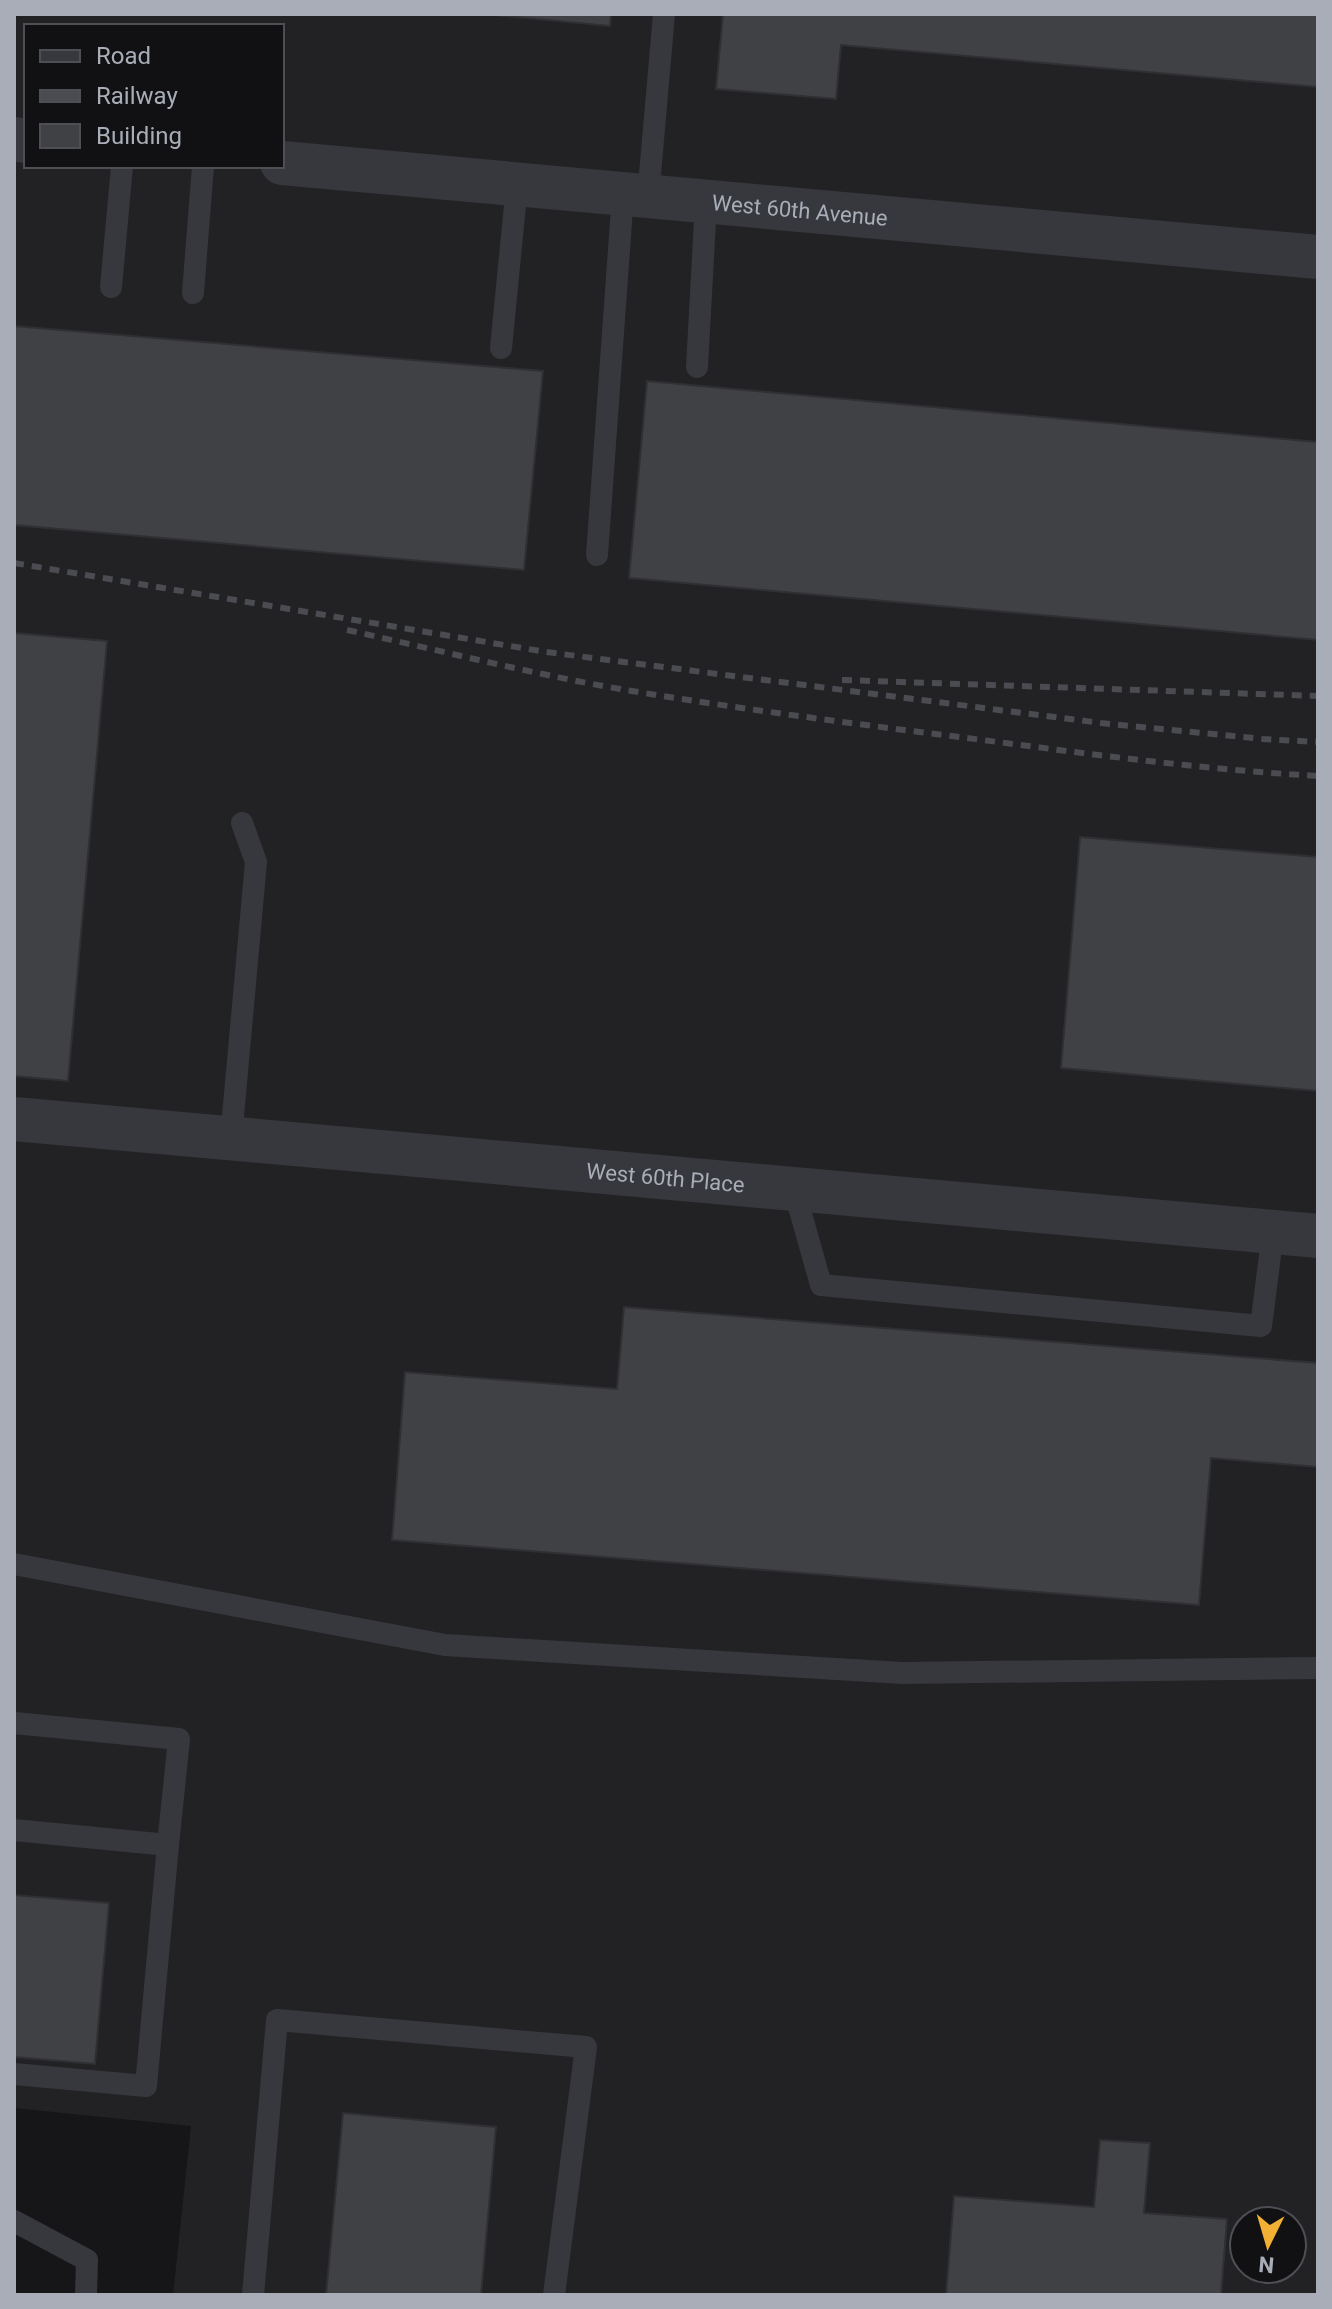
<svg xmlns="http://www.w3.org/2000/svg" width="1332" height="2309" viewBox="0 0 1332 2309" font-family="Roboto,sans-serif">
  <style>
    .built { fill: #222225; fill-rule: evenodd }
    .building { fill: #404145; stroke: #303034; stroke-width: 2 }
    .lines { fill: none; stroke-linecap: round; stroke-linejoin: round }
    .lane { stroke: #37383d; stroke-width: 22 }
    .street { stroke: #37383d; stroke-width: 44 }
    .rail { stroke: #4a4c52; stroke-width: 6; stroke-dasharray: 10 8; stroke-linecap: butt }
    .labels { text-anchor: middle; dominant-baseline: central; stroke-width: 6; stroke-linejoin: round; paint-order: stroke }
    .street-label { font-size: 22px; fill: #a8adb8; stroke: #111113 }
  </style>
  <rect width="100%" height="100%" fill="#161618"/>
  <path class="built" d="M14 14H1318V2295H173L191 2126 14 2108ZM26 26H282V166H26ZM1244 2221H1292V2269H1244Z"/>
  <g class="building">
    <polygon points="483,14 611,14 610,26"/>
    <polygon points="723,14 1318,14 1318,87 841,45 836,99 716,89"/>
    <polygon points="14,326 543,371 524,570 14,525"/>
    <polygon points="647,381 1318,442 1318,640 629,578"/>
    <polygon points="14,633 107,641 68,1081 14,1076"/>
    <polygon points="1080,837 1318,857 1318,1091 1061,1068"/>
    <polygon points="624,1307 1318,1363 1318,1467 1211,1458 1199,1605 392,1540 405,1372 617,1389"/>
    <polygon points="14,1895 109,1903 95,2064 14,2057"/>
    <polygon points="343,2113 496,2127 481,2295 326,2295"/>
    <polygon points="1100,2140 1150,2143 1144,2213 1227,2219 1221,2295 946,2295 954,2196 1094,2207"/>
  </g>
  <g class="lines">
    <g class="lane">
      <polyline points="648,197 664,14"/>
      <polyline points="111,287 122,166"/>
      <polyline points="193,293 203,166"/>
      <polyline points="501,348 517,185"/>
      <polyline points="697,367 706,202"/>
      <polyline points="597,555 623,194"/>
      <polyline points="231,1138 256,862 242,823"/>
      <polyline points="794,1189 821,1285 1261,1326 1273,1232"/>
      <polyline points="14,1564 445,1645 902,1673 1318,1668"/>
      <polyline points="14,1723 179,1739 168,1845"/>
      <polyline points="14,1830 168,1845 146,2086 14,2074"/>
      <polyline points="14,2221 87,2260 86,2295"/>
      <polyline points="253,2295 277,2020 586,2047 554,2295"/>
    </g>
    <g class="street">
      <polyline points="14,139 26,141"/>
      <path id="s1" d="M282 163 1318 257"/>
      <path id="s2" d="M14 1119 1318 1236"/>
    </g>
    <g class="rail">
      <polyline points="14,563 546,652 1101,723 1263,739 1318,742"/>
      <path d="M347 630C438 650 528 673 620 689 745 710 872 726 998 742 1104 756 1211 770 1318 776"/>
      <polyline points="842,680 1318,696"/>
    </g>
  </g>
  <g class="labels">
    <g class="street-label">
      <text stroke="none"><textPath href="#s1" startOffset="520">West 60th Avenue</textPath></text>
      <text stroke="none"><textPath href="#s2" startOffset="654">West 60th Place</textPath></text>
    </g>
  </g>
  <rect width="1332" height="2309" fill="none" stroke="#a8adb8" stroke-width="32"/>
  <rect x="24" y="24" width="260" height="144" fill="#111113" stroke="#4d4f55" stroke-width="2"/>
  <rect x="40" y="50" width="40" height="12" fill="#37383d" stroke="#4d4f55" stroke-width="2"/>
  <text x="96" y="64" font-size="24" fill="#a8adb8">Road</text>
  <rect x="40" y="90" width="40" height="12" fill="#4a4c52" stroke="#4d4f55" stroke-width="2"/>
  <text x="96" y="104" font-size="24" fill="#a8adb8">Railway</text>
  <rect x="40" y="124" width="40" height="24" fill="#404145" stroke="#4d4f55" stroke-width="2"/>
  <text x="96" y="144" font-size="24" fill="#a8adb8">Building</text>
  <g transform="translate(1268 2245) rotate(185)"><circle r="38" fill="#111113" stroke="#4d4f55" stroke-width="2"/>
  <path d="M0-6L14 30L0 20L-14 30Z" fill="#f2b134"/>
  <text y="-12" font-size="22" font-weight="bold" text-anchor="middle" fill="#a8adb8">N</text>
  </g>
</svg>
